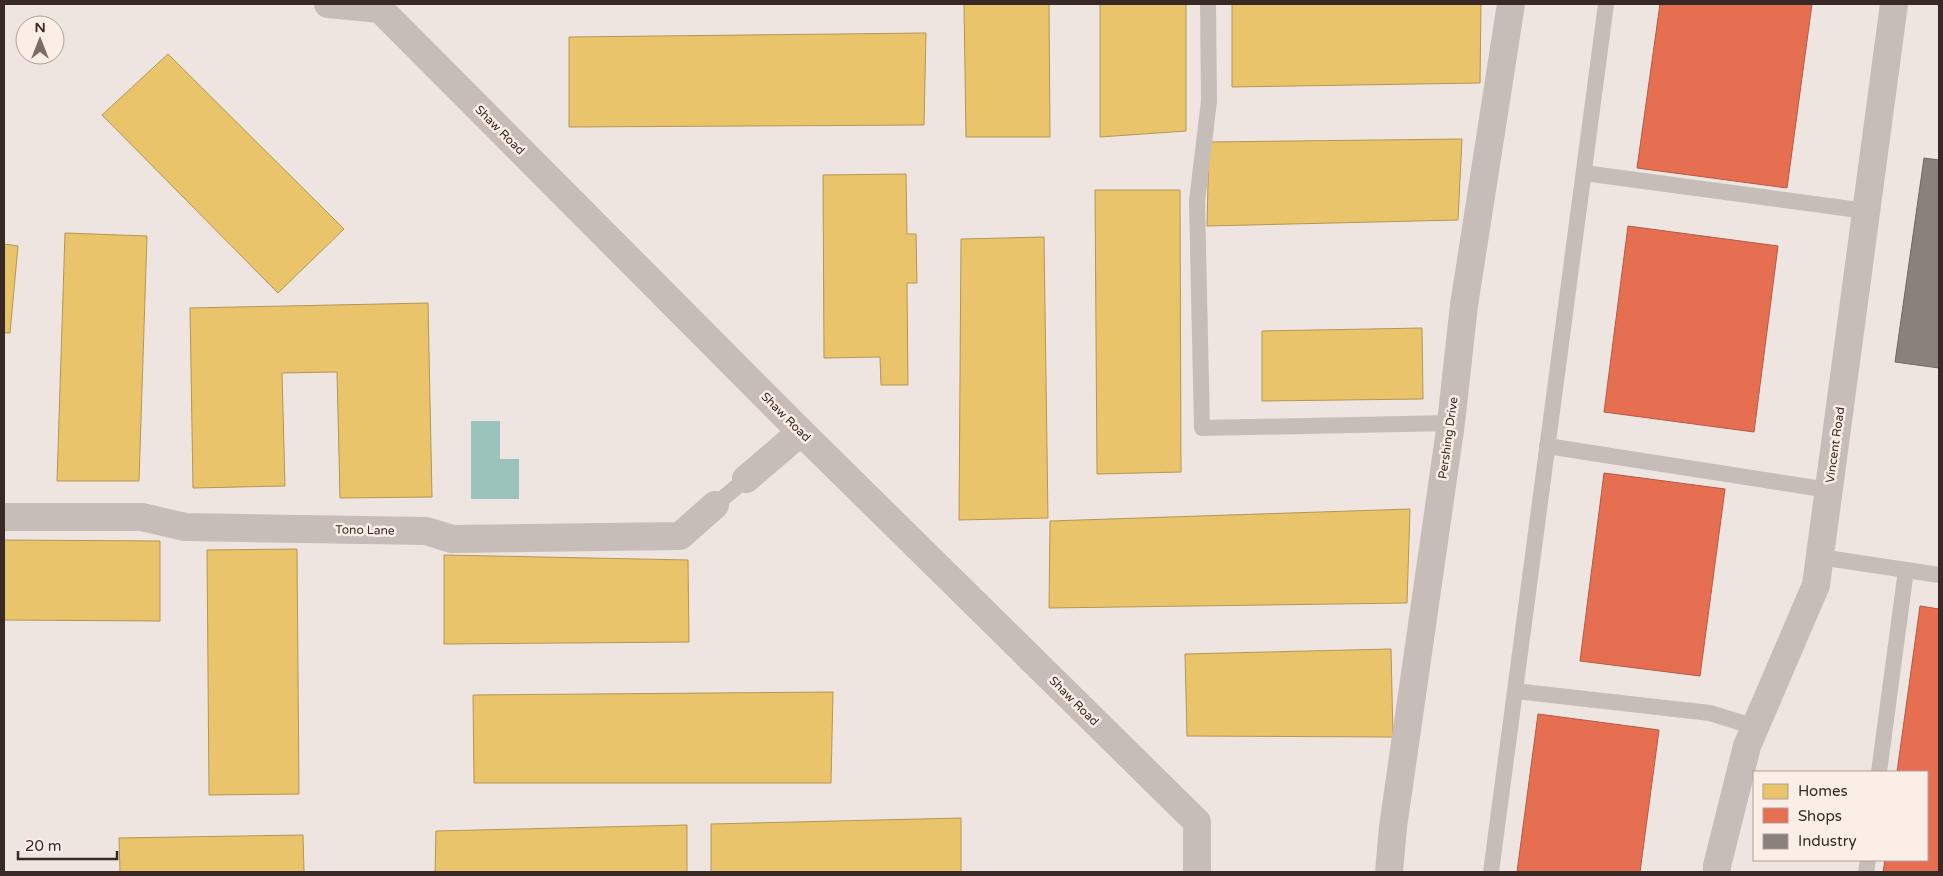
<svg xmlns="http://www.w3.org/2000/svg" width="1943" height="876" viewBox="0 0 1943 876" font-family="'Varela Round',sans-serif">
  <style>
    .water { fill: #9ac3bb }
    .homes { fill: #e9c46a; stroke: #b49656 }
    .shops { fill: #e76f51; stroke: #b25a44 }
    .industry { fill: #8a817c; stroke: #716762 }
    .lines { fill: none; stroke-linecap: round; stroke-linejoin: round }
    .service { stroke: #c7bdb8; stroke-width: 16 }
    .minor { stroke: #c7bdb8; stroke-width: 28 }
    .labels { text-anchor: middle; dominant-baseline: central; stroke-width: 5; stroke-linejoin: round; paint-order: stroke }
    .street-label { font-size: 12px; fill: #382927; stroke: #fbeee6 }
  </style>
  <rect width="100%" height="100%" fill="#eee5e0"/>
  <polygon class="water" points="471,421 500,421 500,459 519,459 519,499 471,499"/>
  <g class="homes">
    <polygon points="964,4 1049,4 1050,137 966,137"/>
    <polygon points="1100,4 1186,4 1186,131 1100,137"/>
    <polygon points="1232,4 1481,4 1480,83 1232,87"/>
    <polygon points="926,33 924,125 569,127 569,37"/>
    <polygon points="168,54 344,229 278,293 102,115"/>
    <polygon points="1462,139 1458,220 1207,226 1209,142"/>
    <polygon points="906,174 907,234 916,234 917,283 907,283 908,385 881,385 880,357 824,358 823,175"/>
    <polygon points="1095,190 1180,190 1181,472 1097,474"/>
    <polygon points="65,233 147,236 139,481 57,481"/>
    <polygon points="1044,237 1048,518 959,520 961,239"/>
    <polygon points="4,244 18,246 10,333 4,333"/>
    <polygon points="428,303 432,497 340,498 337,372 282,373 285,486 193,488 190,308"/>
    <polygon points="1422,328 1423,399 1262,401 1262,331"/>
    <polygon points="1410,509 1407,603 1049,608 1050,521"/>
    <polygon points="4,540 160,541 160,621 4,620"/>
    <polygon points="297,549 299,794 209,795 207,550"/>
    <polygon points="444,555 688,560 689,642 444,644"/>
    <polygon points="1391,649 1393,737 1187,736 1185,654"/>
    <polygon points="833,692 831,783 474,783 473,695"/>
    <polygon points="961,818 961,872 711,872 711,824"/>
    <polygon points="687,825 687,872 435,872 436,831"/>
    <polygon points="303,835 304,872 120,872 119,838"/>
  </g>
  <g class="shops">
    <polygon points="1660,4 1812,4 1787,188 1637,168"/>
    <polygon points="1628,226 1778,246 1754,432 1604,412"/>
    <polygon points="1604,473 1725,489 1700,676 1580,661"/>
    <polygon points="1920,606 1939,609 1939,872 1883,872 1885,860 1927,860 1927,772 1897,772"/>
    <polygon points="1538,714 1659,730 1640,872 1517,872"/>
  </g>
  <polygon class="industry" points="1924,158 1939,160 1939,368 1895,362"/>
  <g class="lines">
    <g class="service">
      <polyline points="1208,4 1209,101 1197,201 1202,428 1451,423"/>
      <polyline points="1584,173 1866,211"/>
      <polyline points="1547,446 1829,490"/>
      <polyline points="715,505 746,479"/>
      <polyline points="1820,557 1939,575"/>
      <polyline points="1515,691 1710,713 1755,727"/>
      <polyline points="1879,772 1906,570"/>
      <polyline points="1491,872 1606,4"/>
      <polyline points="1866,872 1868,860"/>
    </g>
    <g class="minor">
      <polyline points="328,4 380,9 801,432 1197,822 1197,872"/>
      <polyline points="746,479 801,432"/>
      <polyline points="4,517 142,517 185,527 426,531 452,539 680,536 715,505"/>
      <polyline points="1389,872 1393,827 1451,423 1464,305 1511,4"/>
      <polyline points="1717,872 1717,866 1747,746 1816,585 1894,4"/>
    </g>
  </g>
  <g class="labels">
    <g class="street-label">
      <text transform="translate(500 130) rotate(45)">Shaw Road</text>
      <text transform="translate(786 417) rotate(45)">Shaw Road</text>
      <text transform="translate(1448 438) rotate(-82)">Pershing Drive</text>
      <text transform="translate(1835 445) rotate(-82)">Vincent Road</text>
      <text transform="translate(365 530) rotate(1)">Tono Lane</text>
      <text transform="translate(1074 701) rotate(45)">Shaw Road</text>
    </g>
  </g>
  <rect width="1943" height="876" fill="none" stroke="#382927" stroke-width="10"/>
  <rect x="1753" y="771" width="175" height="90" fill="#fbeee6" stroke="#ad9f9a"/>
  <rect x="1763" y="784" width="25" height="15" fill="#e9c46a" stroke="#ad9f9a"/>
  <text x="1798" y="796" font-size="15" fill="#382927">Homes</text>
  <rect x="1763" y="808" width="25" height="15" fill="#e76f51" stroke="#ad9f9a"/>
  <text x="1798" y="821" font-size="15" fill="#382927">Shops</text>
  <rect x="1763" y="834" width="25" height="15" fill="#8a817c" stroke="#ad9f9a"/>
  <text x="1798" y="846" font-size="15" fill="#382927">Industry</text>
  <g transform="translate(40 40)"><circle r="24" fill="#fbeee6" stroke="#ad9f9a"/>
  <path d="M0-4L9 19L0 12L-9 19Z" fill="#786b68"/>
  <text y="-8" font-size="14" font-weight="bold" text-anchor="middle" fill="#382927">N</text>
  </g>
  <path d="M18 851v8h99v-8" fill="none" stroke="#382927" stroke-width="2.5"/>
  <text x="25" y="851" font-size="15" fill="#382927" stroke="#fbeee6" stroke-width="4" paint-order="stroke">20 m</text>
</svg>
